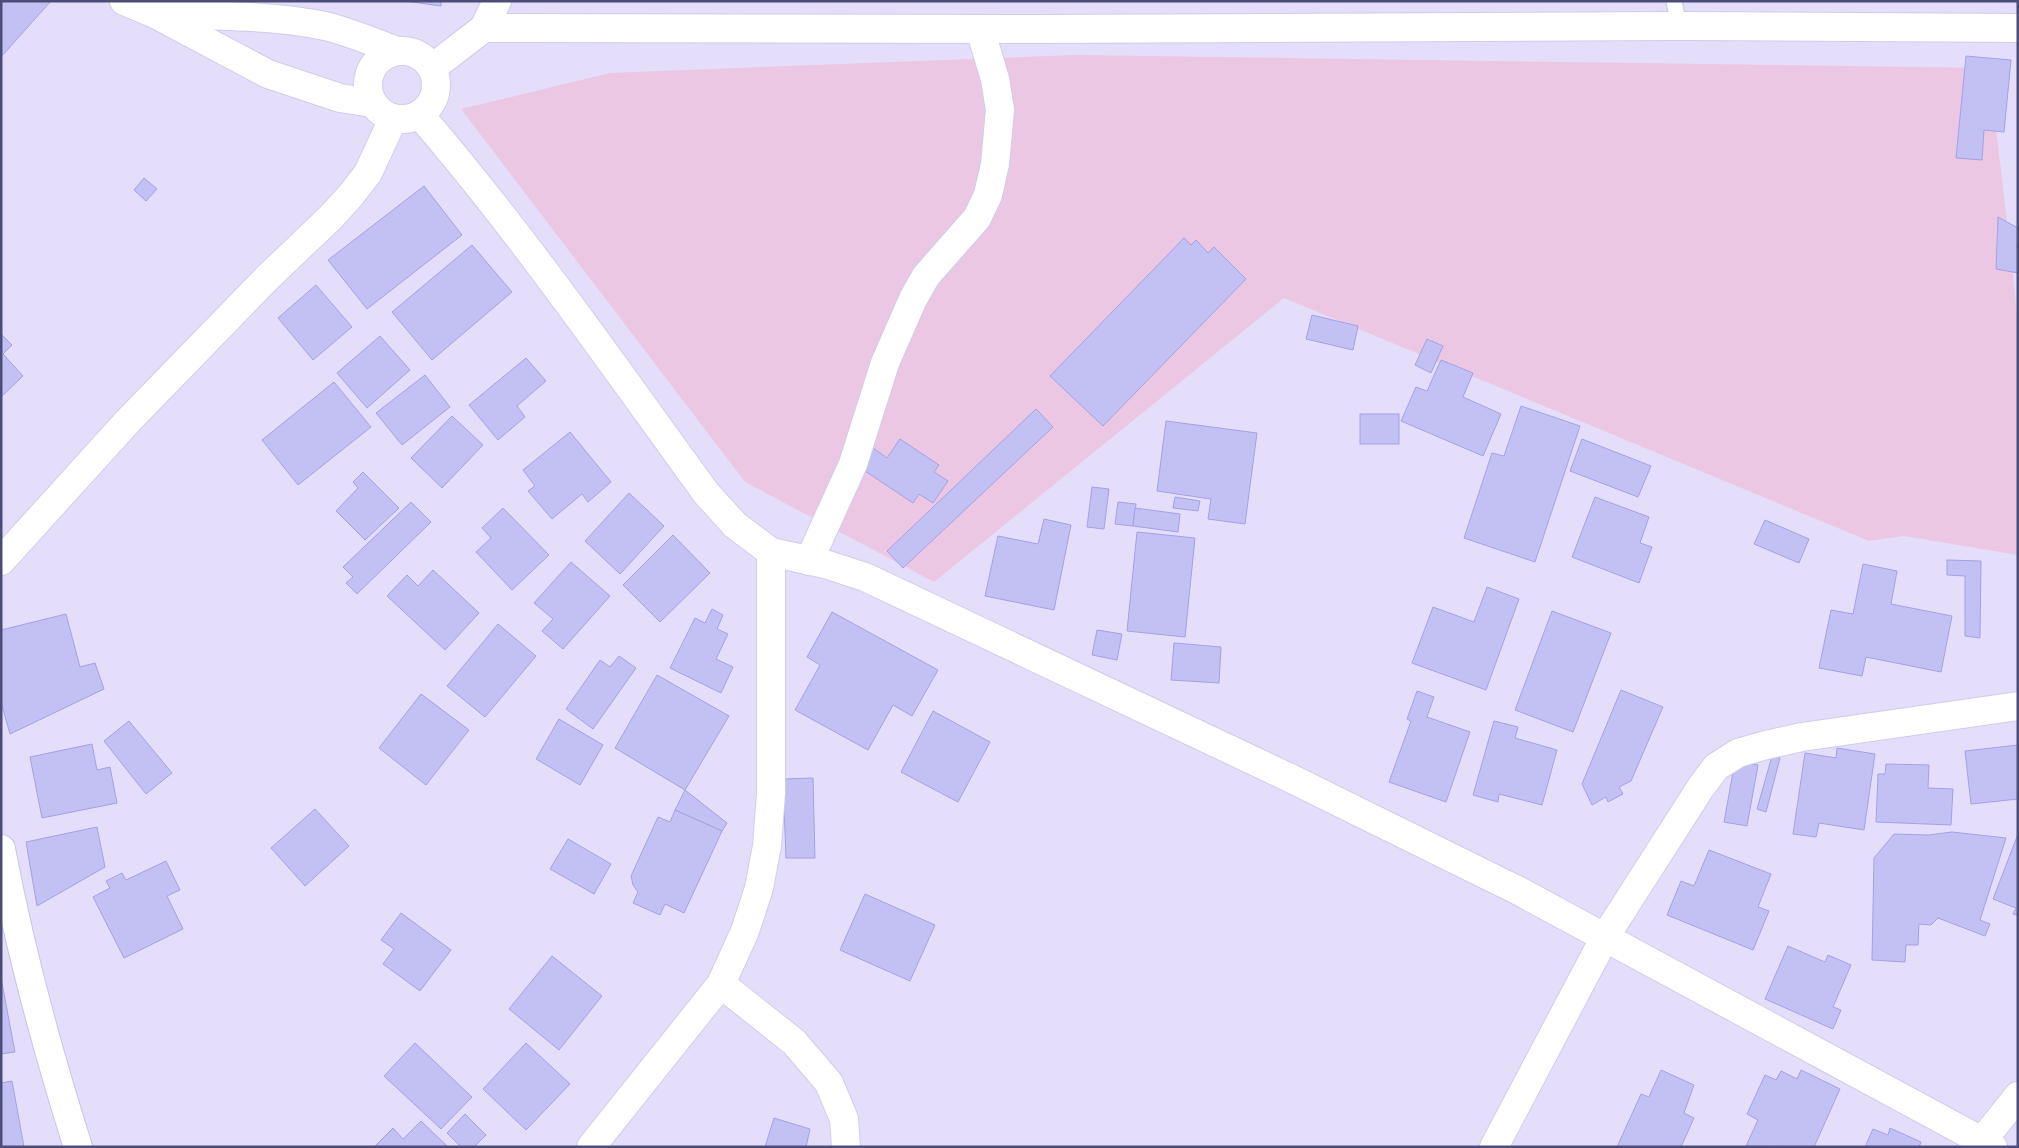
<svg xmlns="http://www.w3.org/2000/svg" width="2019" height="1148" viewBox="0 0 2019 1148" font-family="Mulish,sans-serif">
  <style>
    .residential { fill: #e4defa }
    .green { fill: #ecc7e3 }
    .building { fill: #c3c1f3; stroke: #a3a1e6 }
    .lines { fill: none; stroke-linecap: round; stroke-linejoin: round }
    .lane-casing { stroke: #d0ccea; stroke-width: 18 }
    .street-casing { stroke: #d0ccea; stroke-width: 30 }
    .secondary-casing { stroke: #c8c4ea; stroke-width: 30 }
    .lane { stroke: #fff; stroke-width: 15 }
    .street { stroke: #fff; stroke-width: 28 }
    .secondary { stroke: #fff; stroke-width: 28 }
  </style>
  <rect width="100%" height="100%" fill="#efeafd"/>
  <rect class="residential" x="1" y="1" width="2017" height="1146"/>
  <polygon class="green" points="1074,55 1989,68 2013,274 2018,329 2018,555 1904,536 1869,541 1284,298 934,582 745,482 461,109 610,73"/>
  <g class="building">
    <polygon points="1,1 51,1 1,57"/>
    <polygon points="405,1 441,1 441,6"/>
    <polygon points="1966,56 2011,60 2004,132 1984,130 1982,160 1956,158"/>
    <polygon points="144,178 157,189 146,201 134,190"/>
    <polygon points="424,186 462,235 367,309 328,260"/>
    <polygon points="1998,217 2018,228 2018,242 2016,246 2018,247 2018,273 1996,269"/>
    <polygon points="1184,238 1191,245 1196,240 1208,253 1214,247 1246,279 1103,426 1050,376"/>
    <polygon points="472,245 512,292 432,360 392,312"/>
    <polygon points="316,285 352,327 313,360 278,318"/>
    <polygon points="1312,315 1358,326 1353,350 1306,339"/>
    <polygon points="1,334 12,345 3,354 23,376 1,397"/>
    <polygon points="380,336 410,370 367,408 337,373"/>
    <polygon points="1427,339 1443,346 1431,373 1415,365"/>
    <polygon points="526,358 546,381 517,406 525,417 498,440 469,405"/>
    <polygon points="1441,360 1473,373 1463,397 1501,414 1483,456 1401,421 1416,387 1427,391"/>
    <polygon points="425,375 450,407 402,445 376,413"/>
    <polygon points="334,382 371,427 298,485 262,440"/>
    <polygon points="1521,406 1580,426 1535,562 1464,538 1492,453 1504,456"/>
    <polygon points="1036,409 1053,427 903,568 887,551"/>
    <rect x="1360" y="414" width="39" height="30"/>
    <polygon points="452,416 483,445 442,488 411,458"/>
    <polygon points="1166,421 1257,433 1245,524 1208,519 1211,499 1157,491"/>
    <polygon points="570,432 611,482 588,502 582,494 552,519 528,491 535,486 523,470"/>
    <polygon points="900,439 939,465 934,472 948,481 933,503 919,494 913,503 859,467 872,447 887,458"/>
    <polygon points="1582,439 1651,466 1638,497 1570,471"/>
    <polygon points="363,472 399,508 365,540 336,511 358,488 353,482"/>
    <polygon points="1092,487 1109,489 1104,529 1087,527"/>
    <polygon points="629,493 664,526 620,574 585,541"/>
    <polygon points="1175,497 1200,501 1198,511 1173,508"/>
    <polygon points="1595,497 1649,517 1640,543 1652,547 1639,583 1572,557"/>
    <polygon points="411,502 431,522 357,594 346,583 353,577 343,567"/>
    <polygon points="1118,502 1136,504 1133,526 1115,524"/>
    <polygon points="503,508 549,555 512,590 476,552 491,538 482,528"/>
    <polygon points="1135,508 1180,514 1178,532 1133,526"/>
    <polygon points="1044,519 1071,525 1054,610 985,596 998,536 1038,544"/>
    <polygon points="1765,520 1809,539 1799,563 1754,544"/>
    <polygon points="1137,532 1195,538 1185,637 1127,631"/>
    <polygon points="673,535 710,573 660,622 623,585"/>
    <polygon points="1947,560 1981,561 1980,638 1965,636 1965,576 1947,575"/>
    <polygon points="571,562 610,596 563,649 542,631 553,619 534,603"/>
    <polygon points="1863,564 1897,571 1891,604 1952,616 1941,672 1866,657 1862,676 1819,668 1831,610 1853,614"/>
    <polygon points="433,570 479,613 445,650 387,596 407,575 418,586"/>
    <polygon points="1487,587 1519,599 1486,690 1412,663 1433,607 1474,622"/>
    <polygon points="712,609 723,615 717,629 728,634 716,659 733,667 721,693 670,668 695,618 705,623"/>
    <polygon points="1552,611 1611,633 1573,732 1515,710"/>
    <polygon points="832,612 938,670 912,716 893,705 868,750 795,710 820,665 807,657"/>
    <polygon points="66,614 80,667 95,663 104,689 10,734 1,702 1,630"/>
    <polygon points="498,624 536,656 485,717 447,686"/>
    <polygon points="1097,630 1122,634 1117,660 1092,655"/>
    <polygon points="1174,643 1221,647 1219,683 1171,680"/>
    <polygon points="619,656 636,668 593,729 566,709 600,660 610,667"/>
    <polygon points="657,675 729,716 685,790 615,748"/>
    <polygon points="1621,690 1663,707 1631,781 1619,787 1623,794 1608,802 1606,797 1592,805 1582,784"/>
    <polygon points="1417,691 1434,697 1427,717 1470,732 1446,802 1389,782 1411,721 1407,719"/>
    <polygon points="421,694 469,730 426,785 379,748"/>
    <polygon points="933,711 990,742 958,802 901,772"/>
    <polygon points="559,719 603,745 580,785 536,759"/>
    <polygon points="129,721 172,773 146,794 104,741"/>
    <polygon points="1494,721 1518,727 1515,738 1557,750 1542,805 1499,794 1498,802 1473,795"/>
    <polygon points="92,744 97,770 110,767 117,803 42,818 30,757"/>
    <polygon points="2018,745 2018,799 1971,804 1965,751"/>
    <polygon points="1837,748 1875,754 1864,830 1819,823 1816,837 1793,834 1805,753 1836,758"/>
    <polygon points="1772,756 1780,758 1766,812 1757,809"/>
    <polygon points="1735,761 1758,765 1747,826 1724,822"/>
    <polygon points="1886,764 1929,765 1928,788 1953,789 1951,825 1876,822 1878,774 1885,774"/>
    <polygon points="813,778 815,858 786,858 783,779"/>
    <polygon points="685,790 727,823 722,831 675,810"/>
    <polygon points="315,809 349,846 305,886 271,848"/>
    <polygon points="675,810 722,831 684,913 665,904 660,915 633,903 638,892 633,885 631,876 658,817 670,822"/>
    <polygon points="97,827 105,867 37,906 26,842"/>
    <polygon points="1952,832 2006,838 1980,920 1990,924 1985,936 1938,918 1939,917 1931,925 1919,924 1918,945 1906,945 1905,962 1872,960 1874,858 1894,834 1929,835"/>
    <polygon points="2018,834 2018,915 2013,914 2016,908 1993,899"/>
    <polygon points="568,839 611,864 594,894 550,869"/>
    <polygon points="1709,850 1771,874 1758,907 1769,911 1753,950 1667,915 1681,881 1694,886"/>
    <polygon points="166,861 180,890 167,896 183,929 124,958 93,897 110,888 106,881 122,873 126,880"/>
    <polygon points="865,894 935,925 910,981 840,950"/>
    <polygon points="401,913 451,950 420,991 383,964 394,949 381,940"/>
    <polygon points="1788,946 1825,962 1828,955 1851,965 1833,1007 1841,1010 1833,1029 1765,999"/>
    <polygon points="552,956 602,996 559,1050 509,1009"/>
    <polygon points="1,978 15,1052 1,1054"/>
    <polygon points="415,1043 472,1097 441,1129 384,1076"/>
    <polygon points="526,1043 570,1084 526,1130 483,1089"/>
    <polygon points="1661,1070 1694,1085 1684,1113 1694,1118 1681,1147 1617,1147 1641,1094 1649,1097"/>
    <polygon points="1801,1070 1840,1089 1814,1147 1746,1146 1758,1120 1747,1114 1765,1075 1776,1080 1781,1071 1797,1079"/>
    <polygon points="12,1081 24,1147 1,1147 1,1083"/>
    <polygon points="465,1114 486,1135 474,1147 461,1147 447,1133"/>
    <polygon points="774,1118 810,1129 806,1147 765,1147"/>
    <polygon points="421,1121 448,1147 375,1146 393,1128 403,1139"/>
    <polygon points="1890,1128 1921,1142 1919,1147 1865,1147 1873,1129 1888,1135"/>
  </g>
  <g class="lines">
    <g class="lane-casing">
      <polyline id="lane" points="1674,1 1679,26"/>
    </g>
    <g class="street-casing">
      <g id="street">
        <polyline points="124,1 153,13 268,74 340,98 372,103"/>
        <path d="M162 14C216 16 272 15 325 26 350 32 373 42 397 51"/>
        <polyline points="484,28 497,1"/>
        <circle cx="402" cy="85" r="34"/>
        <polyline points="432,68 484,28 1036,29 1679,26 2018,28"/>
        <path d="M420 115C523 235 613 365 706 493L735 525 771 552 825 564 865 577 1288 777 1517 890 1993 1147"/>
        <polyline points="1,561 128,421 267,278 331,217 351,195 368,173 393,119"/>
        <polyline points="809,561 853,464 885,363 913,299 926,276 977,218 988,195 995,164 1000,110 995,79 980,29"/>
        <polyline points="721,984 794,1042 829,1083 844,1119 846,1147"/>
        <polyline points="1982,1141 2018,1096"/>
        <polyline points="591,1147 721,984 745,931 759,888 767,846 771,793 771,552"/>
        <polyline points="1494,1147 1605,937 1701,787 1716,767 1738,753 1766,745 1802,737 2018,706"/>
      </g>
    </g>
    <g class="secondary-casing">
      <path id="secondary" d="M1 849C20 950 47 1049 78 1147"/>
    </g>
    <use href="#lane" class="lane"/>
    <use href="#street" class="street"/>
    <use href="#secondary" class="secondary"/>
  </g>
  <rect width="2019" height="1148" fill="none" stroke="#4c4c79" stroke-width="5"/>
</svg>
